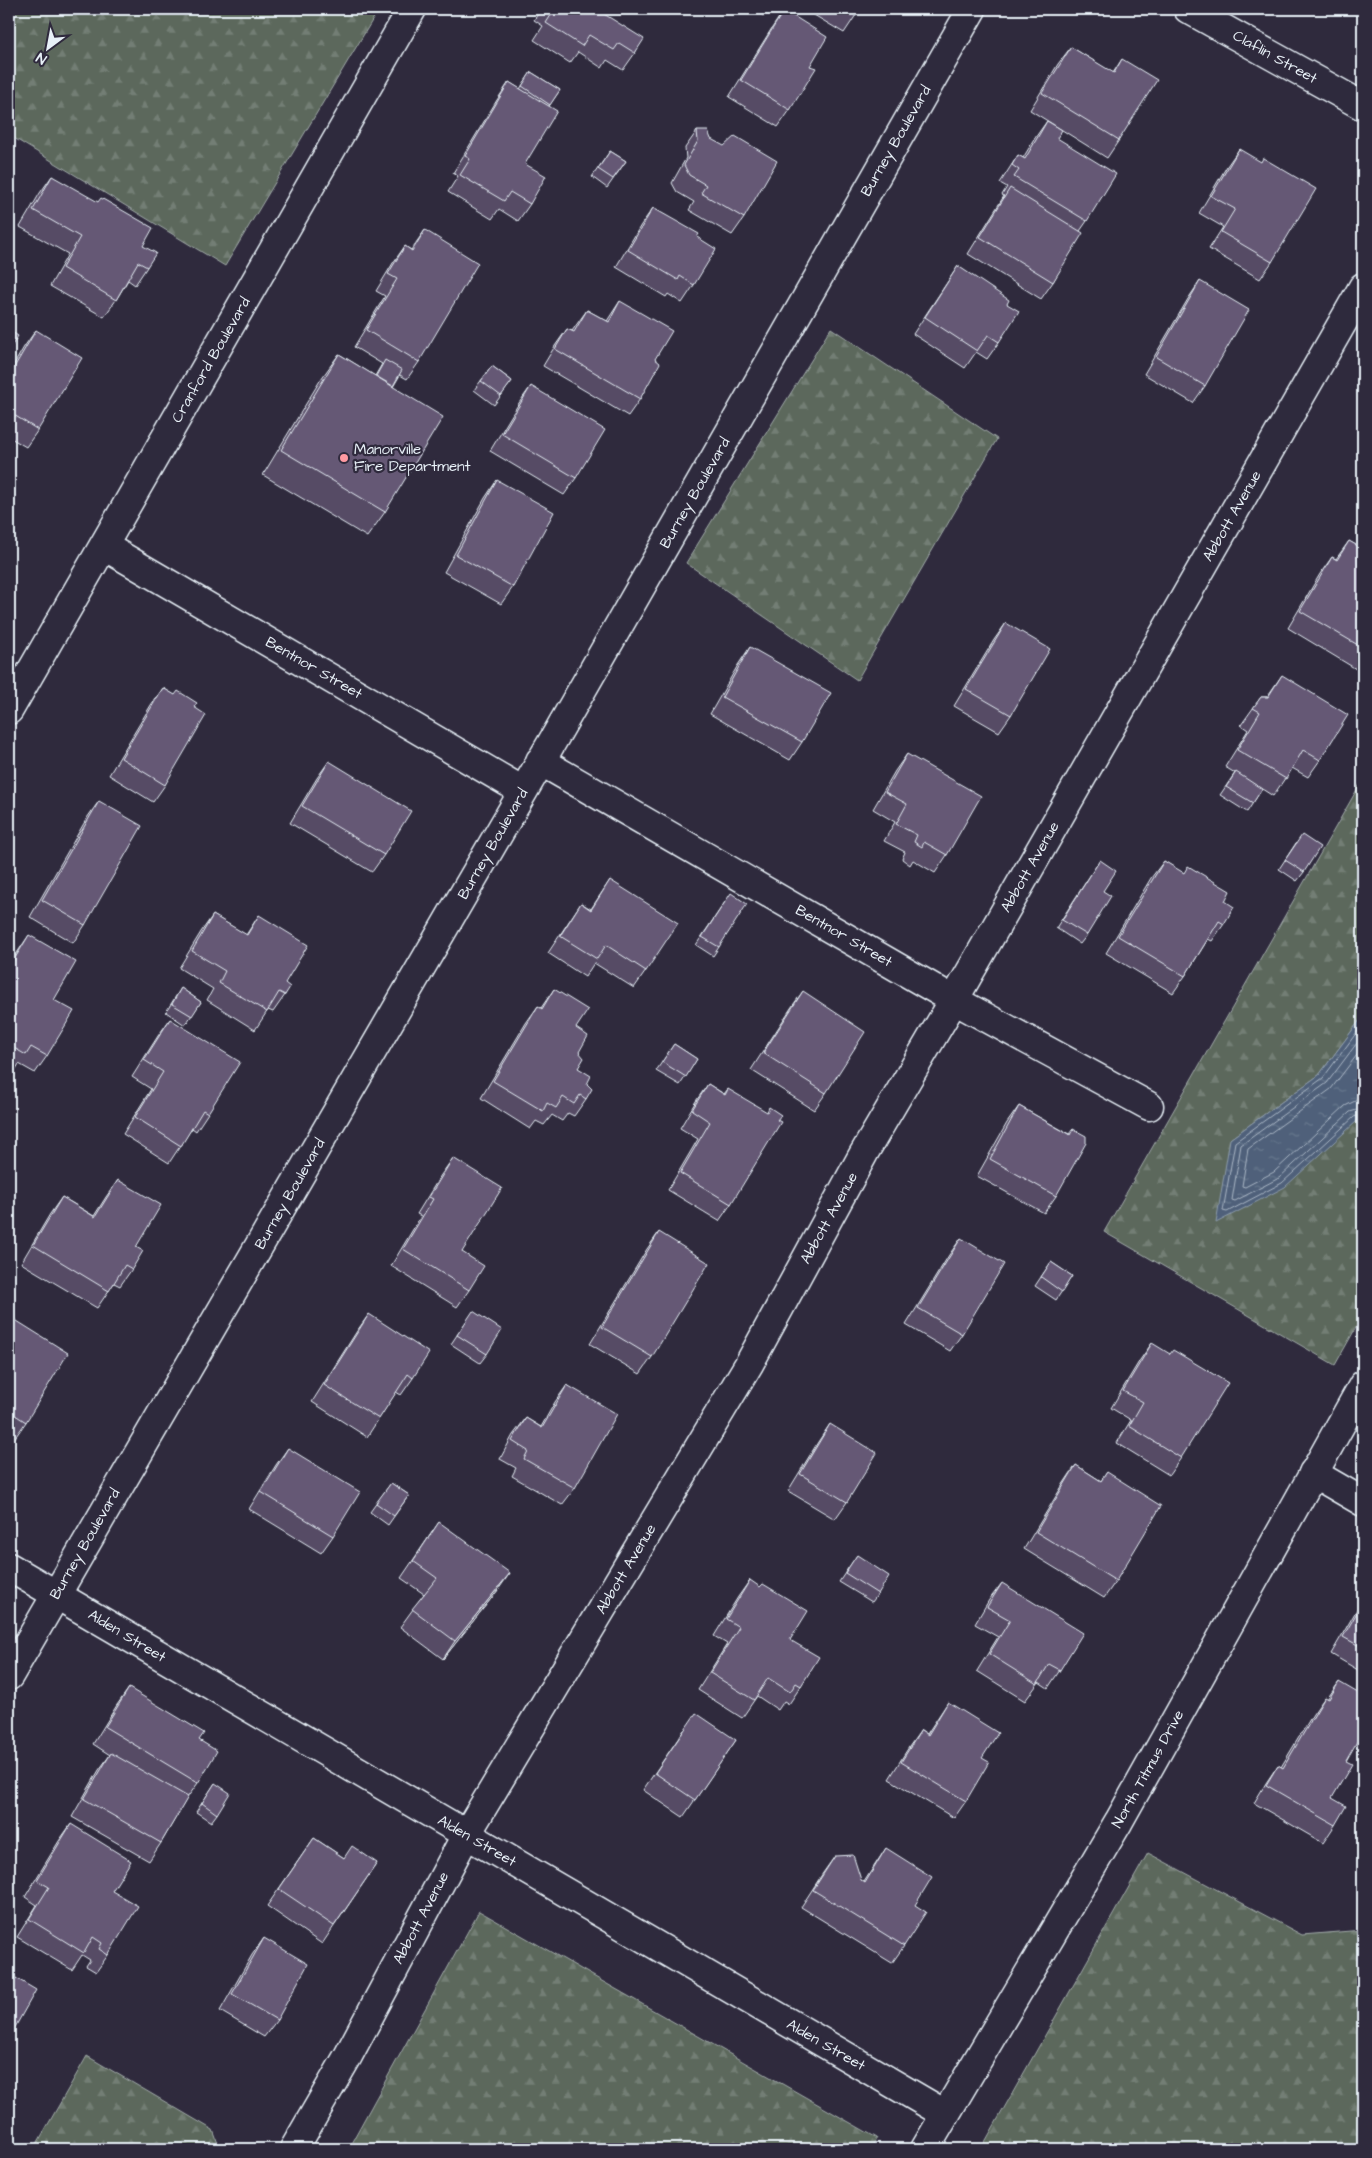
<svg xmlns="http://www.w3.org/2000/svg" width="1372" height="2158" viewBox="0 0 1372 2158" font-family="'Architects Daughter',sans-serif">
  <style>
    .forest { fill: url(#forest-firs); stroke: #a2acaa }
    .water { fill: url(#water-ripples); stroke: #8c9bac }
    .lines { fill: none; stroke-linecap: round; stroke-linejoin: round }
    .shore { stroke: #abb7c6; stroke-width: 1 }
    .street-casing { stroke: #e8f1f8; stroke-width: 31 }
    .street { stroke: #2f2a3d; stroke-width: 28 }
    .wall { fill: #574c65; stroke: #e8f1f8 }
    .shaded-wall { fill: #473e52; stroke: #e8f1f8 }
    .building { fill: #655875; stroke: #e8f1f8 }
    .poi-dot { fill: #ff9aa2; stroke: #2f2a3d; stroke-width: 2 }
    .labels { text-anchor: middle; dominant-baseline: central; stroke-width: 4.5; stroke-linejoin: round; paint-order: stroke }
    .street-label { font-size: 15px; fill: #e8f1f8; stroke: #2f2a3d }
    .poi-label { font-size: 15px; fill: #e8f1f8; stroke: #2f2a3d; text-anchor: start }
  </style>
  <defs>
    <pattern id="forest-firs" width="22" height="20" patternUnits="userSpaceOnUse" patternTransform="scale(1.25)"><rect width="22" height="20" fill="#5c685c"/><path d="M5 1l3.5 6h-7zM16 11l3.5 6h-7z" fill="#737e74"/></pattern>
    <pattern id="water-ripples" width="26" height="14" patternUnits="userSpaceOnUse" patternTransform="scale(1.25)"><rect width="26" height="14" fill="#4f617a"/><path d="M2 4q2-2 4 0t4 0M15 11q2-2 4 0t4 0" fill="none" stroke="#68788e"/></pattern>
  </defs>
  <rect width="100%" height="100%" fill="#2f2a3d"/>
  <filter id="ink" filterUnits="userSpaceOnUse"><feTurbulence type="fractalNoise" baseFrequency=".02" numOctaves="2"/><feDisplacementMap in="SourceGraphic" scale="10" xChannelSelector="R" yChannelSelector="G"/><feConvolveMatrix kernelMatrix="1 2 1 2 8 2 1 2 1" color-interpolation-filters="sRGB"/></filter>
  <g filter="url(#ink)">
    <g class="forest">
      <polygon points="9,9 379,9 225,266 9,135"/>
      <polygon points="831,328 997,439 857,680 686,563"/>
      <polygon points="1363,779 1363,1016 1319,1075 1230,1139 1357,1121 1363,1118 1363,1315 1335,1365 1104,1232"/>
      <polygon points="1148,1853 1302,1935 1363,1930 1363,2149 981,2149"/>
      <polygon points="479,1911 877,2138 870,2149 348,2149"/>
      <polygon points="87,2056 213,2130 220,2149 34,2149"/>
    </g>
    <polygon class="water" points="1363,1016 1363,1118 1357,1121 1285,1187 1216,1223 1230,1139 1319,1075"/>
    <g class="lines">
      <g class="shore">
        <polyline points="1363,1024 1323,1078 1235,1142 1223,1211 1227,1212 1282,1183 1354,1117 1363,1114"/>
        <polyline points="1363,1035 1327,1083 1241,1145 1232,1200 1235,1201 1279,1178 1350,1112 1363,1108"/>
        <polyline points="1363,1047 1331,1089 1248,1149 1242,1186 1245,1187 1274,1172 1345,1106 1355,1101 1363,1100"/>
      </g>
      <g class="street-casing">
        <g id="street">
          <polyline points="1188,9 1363,106"/>
          <polyline points="104,546 523,791"/>
          <polyline points="9,710 412,9"/>
          <polyline points="540,761 954,1000 1149,1106"/>
          <polyline points="1313,1473 1363,1502"/>
          <polyline points="9,1567 945,2114"/>
          <polyline points="9,1676 559,730 972,9"/>
          <polyline points="294,2149 348,2056 466,1835 749,1364 864,1153 954,1000 1363,287"/>
          <polyline points="925,2149 1119,1821 1363,1385"/>
        </g>
      </g>
      <use href="#street" class="street"/>
    </g>
    <g class="wall">
      <polygon points="541,9 607,9 604,14 635,53 623,70 607,60 602,68 578,52 570,63 534,40 543,26 534,20"/>
      <polygon points="751,9 769,9 764,16"/>
      <polygon points="804,9 860,9 844,33"/>
      <polygon points="784,10 810,66 790,110 778,127 729,97 772,28"/>
      <polygon points="1071,47 1113,73 1122,59 1119,140 1107,158 1030,110 1058,64"/>
      <polygon points="531,72 560,90 549,106 525,164 530,204 518,221 499,209 492,219 448,192 458,176 453,173 497,100 509,82 520,89"/>
      <polygon points="1047,121 1057,138 1087,221 1080,231 1053,282 1041,299 968,254 1004,196 1002,195 1007,187 1000,183 1018,155 1023,158 1035,138"/>
      <polygon points="697,131 744,218 732,235 689,210 694,202 677,192 672,183 686,158 685,148"/>
      <polygon points="1239,149 1272,262 1260,279 1209,249 1223,227 1199,213 1227,166"/>
      <polygon points="610,151 626,161 607,188 592,177"/>
      <polygon points="52,176 143,246 147,267 135,285 128,280 116,300 104,317 50,286 68,254 20,227 40,193"/>
      <polygon points="653,208 697,237 694,285 682,303 668,294 666,297 616,267 641,225"/>
      <polygon points="425,230 419,362 407,379 400,375 393,387 385,512 367,537 263,475 321,379 339,354 375,376 382,364 354,347 385,296 376,291 393,263 405,246 411,250"/>
      <polygon points="958,266 1007,304 999,342 987,359 976,352 965,368 913,334"/>
      <polygon points="1200,281 1205,386 1193,403 1144,374 1188,299"/>
      <polygon points="620,301 655,359 640,399 628,416 543,366 555,346 567,329 572,331 587,310 607,321"/>
      <polygon points="36,330 38,430 26,447 9,437 9,373 24,347"/>
      <polygon points="492,366 512,381 494,405 474,390"/>
      <polygon points="531,386 576,478 564,495 490,451 519,403"/>
      <polygon points="497,480 513,587 501,604 444,572 485,498"/>
      <polygon points="1349,541 1363,549 1363,659 1356,669 1288,628 1320,574 1332,557 1336,559"/>
      <polygon points="1006,623 1011,715 999,732 954,706 994,640"/>
      <polygon points="750,647 802,742 790,760 710,714 738,665"/>
      <polygon points="1282,675 1320,760 1308,777 1292,768 1273,796 1262,789 1247,812 1220,795 1235,773 1225,767 1248,730 1241,725 1261,697 1267,697"/>
      <polygon points="163,688 194,707 165,785 153,802 109,775 151,705"/>
      <polygon points="907,754 947,855 935,873 913,860 910,865 902,859 905,852 884,841 895,822 873,809 895,771"/>
      <polygon points="329,761 384,855 372,872 290,823 317,778"/>
      <polygon points="99,801 85,925 73,943 30,917 87,818"/>
      <polygon points="1296,843 1304,872 1297,881 1279,869"/>
      <polygon points="1100,860 1103,891 1087,935 1080,944 1056,928"/>
      <polygon points="1164,861 1225,901 1224,924 1212,941 1208,939 1185,976 1173,993 1106,953 1151,878"/>
      <polygon points="610,880 646,971 634,988 594,963 585,977 548,953 581,903 591,909"/>
      <polygon points="725,902 719,947 713,956 696,945"/>
      <polygon points="213,915 246,935 259,915 285,983 285,995 273,1012 268,1010 255,1030 207,1000 213,989 179,968 201,932"/>
      <polygon points="29,935 54,1000 47,1056 35,1073 19,1064 14,1072 9,1069 9,965"/>
      <polygon points="181,988 201,1002 185,1025 166,1012"/>
      <polygon points="554,989 576,1028 579,1052 578,1068 587,1084 586,1099 574,1116 568,1113 562,1121 552,1115 544,1125 536,1121 530,1129 481,1098 526,1023 538,1006 541,1008"/>
      <polygon points="803,991 826,1093 814,1110 751,1070 791,1008"/>
      <polygon points="170,1019 208,1113 196,1131 192,1128 169,1163 123,1134 151,1089 132,1077 158,1036"/>
      <polygon points="674,1044 697,1059 680,1085 656,1071"/>
      <polygon points="708,1084 724,1094 728,1089 731,1204 719,1221 668,1190 698,1139 680,1128 696,1101"/>
      <polygon points="1019,1106 1069,1134 1073,1129 1056,1196 1044,1213 977,1176 1007,1123"/>
      <polygon points="453,1158 462,1252 469,1290 457,1307 391,1266 421,1216 417,1214 441,1175"/>
      <polygon points="118,1180 136,1247 132,1269 120,1286 114,1283 97,1308 21,1263 50,1214 62,1197 94,1216 106,1197"/>
      <polygon points="659,1232 652,1357 640,1374 590,1344 647,1249"/>
      <polygon points="961,1238 962,1334 950,1351 906,1325 949,1255"/>
      <polygon points="1051,1262 1072,1276 1056,1300 1035,1286"/>
      <polygon points="369,1314 413,1378 401,1395 396,1392 367,1437 312,1402 357,1331"/>
      <polygon points="9,1316 26,1422 14,1439 9,1436"/>
      <polygon points="467,1320 487,1354 480,1363 451,1344"/>
      <polygon points="1152,1343 1181,1458 1169,1475 1117,1443 1131,1420 1111,1408 1140,1360"/>
      <polygon points="567,1385 575,1488 562,1505 512,1476 516,1468 500,1459 513,1435 526,1418 541,1427 555,1402"/>
      <polygon points="830,1424 847,1502 835,1519 788,1491 818,1442"/>
      <polygon points="288,1448 333,1536 321,1553 249,1509 276,1465"/>
      <polygon points="1076,1465 1101,1481 1107,1472 1116,1581 1104,1598 1024,1549 1064,1483"/>
      <polygon points="391,1483 409,1495 388,1525 370,1512"/>
      <polygon points="439,1522 498,1590 443,1659 400,1627 424,1594 401,1578"/>
      <polygon points="857,1555 878,1594 872,1602 839,1582"/>
      <polygon points="750,1580 790,1640 801,1686 789,1704 784,1701 778,1710 757,1696 742,1718 698,1690 727,1644 714,1636 738,1597"/>
      <polygon points="1002,1583 1060,1670 1048,1688 1039,1682 1025,1701 977,1671 998,1637 975,1624 989,1600"/>
      <polygon points="1363,1599 1363,1673 1331,1654"/>
      <polygon points="1339,1682 1346,1761 1332,1798 1335,1825 1323,1843 1254,1803 1266,1783 1278,1765 1281,1767 1313,1714 1325,1697 1327,1699"/>
      <polygon points="129,1688 199,1740 198,1783 187,1798 161,1843 149,1861 72,1817 99,1770 110,1755 93,1744 117,1705"/>
      <polygon points="948,1702 966,1801 954,1818 889,1779 909,1747 921,1730 927,1734"/>
      <polygon points="684,1730 736,1740 683,1817 643,1790"/>
      <polygon points="215,1783 217,1814 211,1822 196,1812"/>
      <polygon points="71,1824 112,1891 108,1955 96,1972 86,1966 90,1960 82,1955 72,1970 17,1937 37,1905 25,1897 59,1841"/>
      <polygon points="314,1838 344,1858 377,1863 322,1944 267,1906"/>
      <polygon points="886,1848 915,1905 904,1946 892,1963 801,1907 823,1873 835,1856 861,1880 864,1882"/>
      <polygon points="264,1938 277,2020 264,2037 220,2011 252,1955"/>
    </g>
    <polygon class="shaded-wall" points="510,1573 498,1590 443,1659 455,1641"/>
    <g class="building">
      <polygon points="555,9 607,9 604,14 644,39 635,53 619,43 614,50 589,35 582,46 546,23"/>
      <polygon points="845,9 860,9 856,16"/>
      <polygon points="784,10 827,37 810,66 816,68 790,110 741,80"/>
      <polygon points="1071,47 1114,73 1122,59 1157,80 1119,140 1042,93"/>
      <polygon points="531,72 560,90 550,105 522,86"/>
      <polygon points="509,82 557,111 525,164 546,176 530,204 510,192 504,201 460,175 470,159 465,156"/>
      <polygon points="1047,121 1062,130 1057,138 1116,174 1087,221 1014,177 1019,170 1012,165 1018,155 1025,159"/>
      <polygon points="697,131 708,131 711,139 724,146 735,136 777,161 744,218 701,193 706,185 689,175 684,165 698,141"/>
      <polygon points="1239,149 1261,162 1263,158 1316,189 1272,262 1221,232 1235,209 1211,196"/>
      <polygon points="610,151 626,161 613,179 598,169"/>
      <polygon points="52,176 98,202 101,198 153,228 143,246 156,253 147,267 138,262 116,300 62,268 80,237 33,210"/>
      <polygon points="1010,188 1083,233 1053,282 980,237"/>
      <polygon points="653,208 699,234 697,237 716,249 694,285 680,276 678,280 628,250"/>
      <polygon points="425,230 478,263 419,362 366,330 397,279 388,274 405,246 412,251"/>
      <polygon points="958,266 1009,300 1007,304 1019,311 999,342 988,335 977,351 925,317"/>
      <polygon points="1200,281 1249,310 1205,386 1156,357"/>
      <polygon points="620,301 672,331 655,359 660,363 640,399 555,349 567,329 574,332 587,310 609,322"/>
      <polygon points="9,330 18,336 9,350"/>
      <polygon points="36,330 82,358 38,430 9,412 9,376"/>
      <polygon points="339,354 443,417 385,512 281,450"/>
      <polygon points="385,360 402,370 393,386 376,376"/>
      <polygon points="492,366 512,381 501,396 481,381"/>
      <polygon points="531,386 605,430 576,478 502,434"/>
      <polygon points="497,480 554,512 513,587 456,555"/>
      <polygon points="1349,541 1363,549 1363,648 1300,611 1332,557 1337,560"/>
      <polygon points="1006,623 1050,649 1011,715 966,689"/>
      <polygon points="750,647 831,693 802,742 722,697"/>
      <polygon points="1282,675 1348,715 1320,760 1303,750 1286,779 1237,750 1260,712 1253,708 1261,697 1268,697"/>
      <polygon points="163,688 175,695 178,691 197,703 194,707 206,715 165,785 121,758"/>
      <polygon points="907,754 981,796 947,855 924,842 922,847 914,842 917,835 896,824 907,804 885,792"/>
      <polygon points="329,761 411,811 384,855 302,806"/>
      <polygon points="1236,772 1262,789 1253,803 1226,787"/>
      <polygon points="99,801 142,826 85,925 42,900"/>
      <polygon points="1302,835 1320,847 1304,872 1285,860"/>
      <polygon points="1100,860 1116,871 1103,891 1111,896 1087,935 1062,920"/>
      <polygon points="1164,861 1184,873 1188,866 1230,891 1225,901 1234,907 1224,924 1219,921 1185,976 1118,936"/>
      <polygon points="610,880 678,923 646,971 606,945 597,959 560,936 581,903 591,910"/>
      <polygon points="731,893 747,904 719,947 702,937"/>
      <polygon points="213,915 247,935 259,915 308,945 285,983 290,987 285,995 279,992 267,1012 219,983 225,971 192,951"/>
      <polygon points="29,935 76,962 54,1000 74,1011 47,1056 31,1047 26,1055 9,1045 9,968"/>
      <polygon points="181,988 201,1002 192,1016 172,1004"/>
      <polygon points="554,989 588,1010 576,1028 588,1036 579,1052 584,1058 578,1068 591,1076 587,1084 592,1089 586,1099 580,1095 574,1104 563,1097 556,1108 547,1103 543,1111 493,1081 538,1006 542,1009"/>
      <polygon points="803,991 865,1032 826,1093 763,1053"/>
      <polygon points="170,1019 240,1062 208,1113 203,1110 181,1146 135,1117 163,1072 144,1060"/>
      <polygon points="674,1044 697,1059 686,1077 662,1062"/>
      <polygon points="708,1084 725,1095 728,1089 767,1112 769,1107 781,1115 777,1120 781,1122 731,1204 680,1173 710,1122 692,1110"/>
      <polygon points="1019,1106 1070,1135 1073,1129 1086,1136 1086,1143 1056,1196 990,1159"/>
      <polygon points="453,1158 502,1188 462,1252 484,1266 469,1290 403,1249 433,1199 429,1197"/>
      <polygon points="118,1180 161,1205 136,1247 143,1251 132,1269 125,1265 109,1291 33,1245 62,1197 95,1217"/>
      <polygon points="659,1232 709,1263 652,1357 602,1327"/>
      <polygon points="961,1238 1004,1264 962,1334 918,1308"/>
      <polygon points="1051,1262 1072,1276 1062,1292 1041,1277"/>
      <polygon points="473,1311 502,1330 487,1354 457,1335"/>
      <polygon points="369,1314 429,1353 413,1378 408,1374 379,1419 324,1385"/>
      <polygon points="9,1316 68,1353 26,1422 9,1411"/>
      <polygon points="1152,1343 1170,1354 1173,1350 1228,1383 1181,1458 1129,1426 1143,1402 1123,1391"/>
      <polygon points="567,1385 617,1414 575,1488 524,1459 528,1451 512,1441 526,1418 542,1428"/>
      <polygon points="830,1424 877,1453 847,1502 800,1474"/>
      <polygon points="288,1448 360,1492 333,1536 261,1492"/>
      <polygon points="1076,1465 1101,1481 1107,1472 1161,1506 1116,1581 1036,1532"/>
      <polygon points="391,1483 409,1495 394,1516 376,1503"/>
      <polygon points="439,1522 510,1573 455,1641 412,1609 437,1578 413,1561"/>
      <polygon points="857,1555 889,1576 878,1594 845,1573"/>
      <polygon points="750,1580 760,1587 763,1584 808,1611 790,1640 819,1657 801,1686 796,1683 790,1692 768,1678 754,1700 710,1673 739,1627 726,1619"/>
      <polygon points="1002,1583 1083,1633 1060,1670 1049,1664 1037,1684 989,1654 1010,1620 987,1607"/>
      <polygon points="1363,1602 1363,1648 1343,1637"/>
      <polygon points="1339,1682 1363,1696 1363,1731 1346,1761 1352,1764 1332,1798 1346,1806 1335,1825 1266,1785 1278,1765 1283,1768 1325,1697 1329,1699"/>
      <polygon points="129,1688 204,1733 199,1740 217,1751 198,1783 105,1727"/>
      <polygon points="948,1702 998,1733 982,1758 989,1762 966,1801 901,1762 921,1730 928,1735"/>
      <polygon points="696,1713 736,1740 695,1800 655,1773"/>
      <polygon points="111,1753 188,1797 161,1843 84,1799"/>
      <polygon points="215,1783 230,1793 217,1814 202,1803"/>
      <polygon points="71,1824 131,1861 112,1891 138,1906 108,1955 99,1949 102,1943 93,1937 84,1953 29,1919 49,1887 37,1880"/>
      <polygon points="314,1838 344,1858 352,1846 377,1863 334,1926 279,1889"/>
      <polygon points="886,1848 932,1877 915,1905 926,1912 904,1946 813,1890 835,1856 853,1855 861,1880 865,1883"/>
      <polygon points="264,1938 308,1964 277,2020 232,1994"/>
      <polygon points="9,1974 36,1990 9,2038"/>
    </g>
  </g>
  <circle class="poi-dot" cx="344" cy="458" r="5"/>
  <g class="labels">
    <g class="street-label">
      <text transform="translate(1275 57) rotate(29)">Claflin Street</text>
      <text transform="translate(896 141) rotate(-60)">Burney Boulevard</text>
      <text transform="translate(211 360) rotate(-60)">Cranford Boulevard</text>
      <text transform="translate(695 493) rotate(-60)">Burney Boulevard</text>
      <text transform="translate(1232 516) rotate(-60)">Abbott Avenue</text>
      <text transform="translate(314 668) rotate(30)">Bentnor Street</text>
      <text transform="translate(493 844) rotate(-60)">Burney Boulevard</text>
      <text transform="translate(1030 867) rotate(-60)">Abbott Avenue</text>
      <text transform="translate(844 936) rotate(30)">Bentnor Street</text>
      <text transform="translate(290 1194) rotate(-60)">Burney Boulevard</text>
      <text transform="translate(829 1218) rotate(-61)">Abbott Avenue</text>
      <text transform="translate(85 1544) rotate(-60)">Burney Boulevard</text>
      <text transform="translate(626 1569) rotate(-59)">Abbott Avenue</text>
      <text transform="translate(127 1636) rotate(31)">Alden Street</text>
      <text transform="translate(1148 1769) rotate(-61)">North Titmus Drive</text>
      <text transform="translate(477 1841) rotate(30)">Alden Street</text>
      <text transform="translate(421 1918) rotate(-62)">Abbott Avenue</text>
      <text transform="translate(826 2045) rotate(30)">Alden Street</text>
    </g>
    <g class="poi-label">
      <text x="354" y="449">Manorville<tspan x="354" dy="17">Fire Department</tspan></text>
    </g>
  </g>
  <rect width="1372" height="2158" fill="none" stroke="#2f2a3d" stroke-width="30"/>
  <rect x="15" y="15" width="1342" height="2128" fill="none" stroke="#e8f1f8" stroke-width="2" filter="url(#ink)"/>
  <g transform="translate(48 48) rotate(212)" stroke="#2f2a3d" stroke-width="4" paint-order="stroke">
  <path d="M0-4L9 19L0 12L-9 19Z" fill="#e8f1f8"/>
  <text y="-8" font-size="14" font-weight="bold" text-anchor="middle" fill="#e8f1f8">N</text>
  </g>
</svg>
